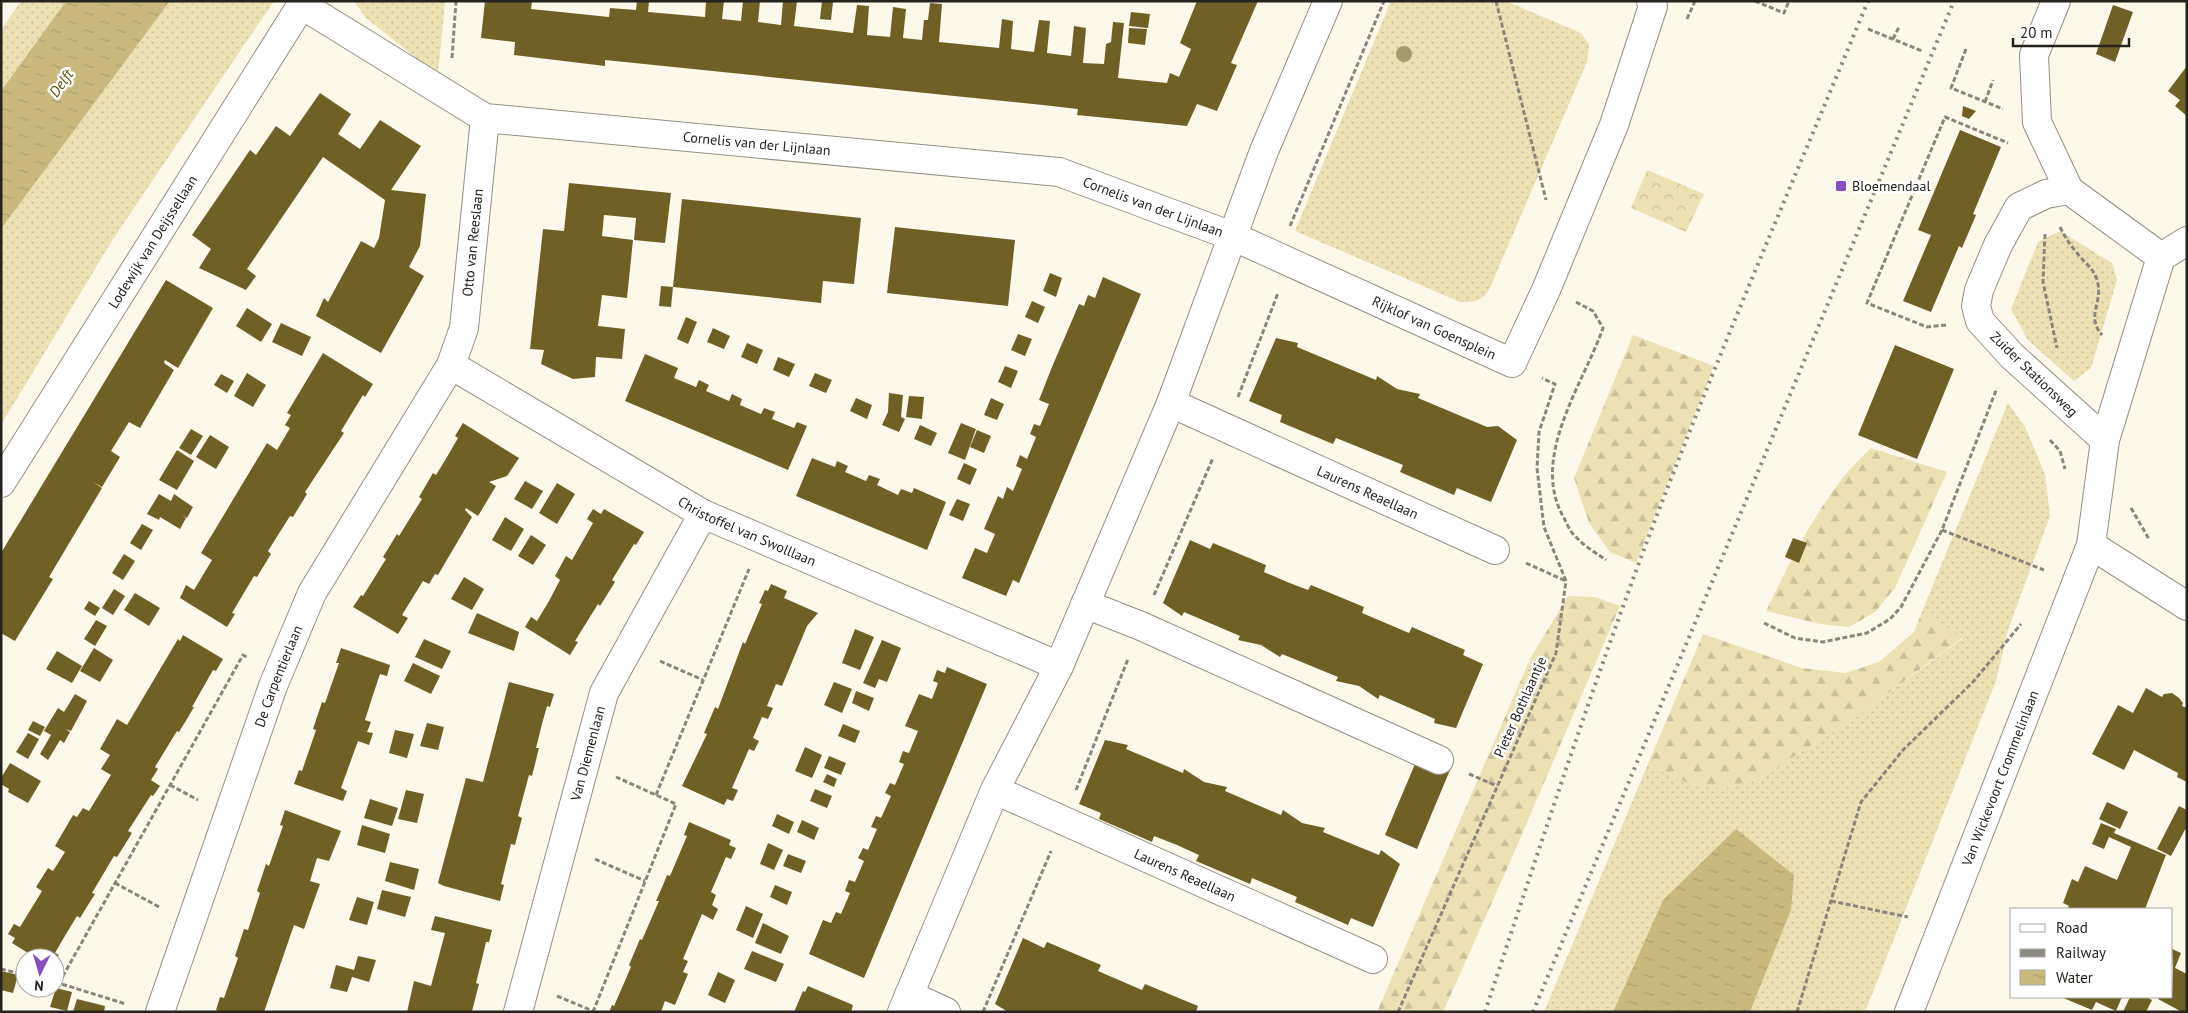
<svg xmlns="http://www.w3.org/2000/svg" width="2188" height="1013" viewBox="0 0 2188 1013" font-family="'PT Sans',sans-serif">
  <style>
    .grass { fill: url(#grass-dots) }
    .forest { fill: url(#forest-firs) }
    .park { fill: url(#park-crowns) }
    .water { fill: url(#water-ripples) }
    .building { fill: #6f6126 }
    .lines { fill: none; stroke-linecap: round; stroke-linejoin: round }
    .minor-casing { stroke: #949184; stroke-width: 30 }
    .path { stroke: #89867d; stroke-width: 3; stroke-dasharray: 5 2.5; stroke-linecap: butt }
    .minor { stroke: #fff; stroke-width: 28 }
    .rail { stroke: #8d8a80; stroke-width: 4; stroke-dasharray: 2.5 5; stroke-linecap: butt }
    .tree { fill: #a59a69 }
    .poi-dot { fill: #8a4cc2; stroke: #fff; stroke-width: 2 }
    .labels { text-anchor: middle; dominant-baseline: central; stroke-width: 5; stroke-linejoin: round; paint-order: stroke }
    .street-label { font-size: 14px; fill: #25231e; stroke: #fff }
    .poi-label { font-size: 14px; fill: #25231e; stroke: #fff; text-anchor: start }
    .water-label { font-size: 15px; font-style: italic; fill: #65550a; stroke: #fff }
  </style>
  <defs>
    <pattern id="grass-dots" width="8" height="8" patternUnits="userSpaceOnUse" patternTransform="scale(1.25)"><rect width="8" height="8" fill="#ece1b3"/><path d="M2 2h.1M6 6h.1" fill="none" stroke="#cac19a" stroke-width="1.8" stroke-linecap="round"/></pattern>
    <pattern id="forest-firs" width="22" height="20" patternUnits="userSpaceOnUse" patternTransform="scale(1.25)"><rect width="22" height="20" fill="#ece1b3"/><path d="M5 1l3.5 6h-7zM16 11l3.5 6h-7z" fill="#cac19a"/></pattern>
    <pattern id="park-crowns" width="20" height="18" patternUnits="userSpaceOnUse" patternTransform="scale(1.25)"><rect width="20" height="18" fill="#ece1b3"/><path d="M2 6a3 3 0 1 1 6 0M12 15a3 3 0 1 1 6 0" fill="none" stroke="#cac19a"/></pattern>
    <pattern id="water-ripples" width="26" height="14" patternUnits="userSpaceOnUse" patternTransform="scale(1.25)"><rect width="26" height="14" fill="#c9b97d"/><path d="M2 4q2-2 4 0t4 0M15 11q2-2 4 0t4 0" fill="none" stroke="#ac9f6c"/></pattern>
  </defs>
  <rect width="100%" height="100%" fill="#fcf8ea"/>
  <g class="grass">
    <polygon points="21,1 66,1 1,91 1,30"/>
    <polygon points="170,1 274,1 113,239 1,425 1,229"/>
    <polygon points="354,1 445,1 438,75 366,18"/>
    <path d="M1391 1H1506L1581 33 1589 44 1587 62 1489 290C1482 302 1473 302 1460 302L1295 231Z"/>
    <polygon points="2060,231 2112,263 2117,280 2091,368 2074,381 2028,340 2011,309 2038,242"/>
    <polygon points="2008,403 2025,427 2045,474 2050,516 2008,630 1996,681 1865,1012 1750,1012 1791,910 1663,900 1613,1012 1544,1012 1648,764 1690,784 1724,788 1760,778 1859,715 1963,638 1921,614"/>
  </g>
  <g class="forest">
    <polygon points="1633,335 1714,366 1636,563 1610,552 1589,523 1574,478"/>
    <path d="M1871 448 1947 472 1895 588 1875 612 1849 627 1820 624 1766 611C1788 565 1811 519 1842 479 1850 468 1861 458 1871 448Z"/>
    <polygon points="1568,596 1595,597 1620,606 1510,862 1443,1012 1377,1012 1531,657"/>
    <polygon points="1921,614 1963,637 1859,715 1760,778 1724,788 1690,784 1648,764 1703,634 1802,668 1845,673 1879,662 1914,632"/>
  </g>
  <polygon class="park" points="1647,170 1704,194 1686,232 1631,208"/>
  <g class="water">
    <polygon points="66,1 170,1 1,229 1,91"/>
    <polygon points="1736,829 1794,875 1791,910 1750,1012 1613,1012 1663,900"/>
  </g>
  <g class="building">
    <polygon points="485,1 532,1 531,9 609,17 610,8 636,10 637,1 649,1 648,12 705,17 706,1 724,1 722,19 741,21 743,1 760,1 758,22 781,25 783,1 797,1 794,26 853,33 857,5 869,6 867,35 890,37 893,7 906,9 903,38 922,40 924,20 928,20 930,3 942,4 939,42 999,48 1002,19 1013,21 1011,49 1034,52 1039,20 1050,21 1047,53 1071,56 1074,26 1086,28 1083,63 1104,64 1106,44 1111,42 1113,22 1124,23 1118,78 1167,83 1170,73 1179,77 1191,49 1180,43 1197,1 1258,1 1231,63 1237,65 1217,111 1197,104 1187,126 1077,115 1078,109 1043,105 605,60 605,66 514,55 515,42 481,38"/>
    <polygon points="822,1 833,2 831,20 820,19"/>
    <polygon points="2113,5 2133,12 2115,62 2096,54"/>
    <polygon points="1131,12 1150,14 1148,28 1129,26"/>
    <polygon points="1129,28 1147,29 1145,45 1128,43"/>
    <polygon points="2187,66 2187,116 2175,106 2180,100 2168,91"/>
    <polygon points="320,93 351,114 338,134 360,149 380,120 421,146 391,190 426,194 420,246 409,267 424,276 381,353 316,316 324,298 328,302 361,241 374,248 379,238 385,200 323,157 247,269 256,276 246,290 199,268 211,249 192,235 231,178 250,150 256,155 276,126 290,136"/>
    <polygon points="1963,106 1976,111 1969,119 1962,116"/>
    <polygon points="1960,130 2001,147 1973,214 1976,215 1962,248 1959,246 1931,312 1903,301 1931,235 1918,230"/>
    <polygon points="569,183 671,193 665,243 634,240 636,218 604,215 602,236 633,240 627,298 602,295 598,326 625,329 622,359 596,357 595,377 573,379 541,364 544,350 530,349 543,229 564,231"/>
    <polygon points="682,199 861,218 854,284 823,281 821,303 673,287"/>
    <polygon points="895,227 1015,240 1008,306 887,293"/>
    <polygon points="1050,273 1062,278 1056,297 1043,291"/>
    <polygon points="1103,277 1141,294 1019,583 1013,580 1006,596 962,578 975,548 987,553 995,534 984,529 998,496 1003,499 1007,487 1013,491 1022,469 1016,466 1020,455 1027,459 1036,437 1030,434 1034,424 1040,426 1049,404 1039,400 1052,367 1079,304 1084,306 1088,295 1095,298"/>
    <polygon points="166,280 213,308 178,368 165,360 164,363 174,370 140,428 129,422 111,451 120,457 102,487 93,482 102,488 49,577 53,579 15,641 1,633 1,553"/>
    <polygon points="661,286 673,287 671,307 659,306"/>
    <polygon points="1032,301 1045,307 1038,323 1025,317"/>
    <polygon points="247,308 272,324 261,342 236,326"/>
    <polygon points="686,317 697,322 688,344 677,339"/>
    <polygon points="281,323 311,337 302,356 272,342"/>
    <polygon points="713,328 730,336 724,349 707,342"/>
    <polygon points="1018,334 1032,339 1025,356 1011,350"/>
    <polygon points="1276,338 1298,343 1297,347 1376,380 1377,376 1397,389 1420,394 1418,398 1487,427 1498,426 1517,440 1491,502 1457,488 1454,495 1400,472 1403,465 1336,438 1333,444 1280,422 1282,415 1249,401"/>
    <polygon points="747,343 763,350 757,364 741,357"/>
    <polygon points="1895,345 1954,369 1917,459 1858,435"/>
    <polygon points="323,353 373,384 365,397 363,395 341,431 344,433 305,492 307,494 293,517 290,516 268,551 271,554 257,577 254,576 232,613 235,614 227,627 180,598 186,585 194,590 212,560 201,553 267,443 277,450 290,428 285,425 291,415 287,413"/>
    <polygon points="645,354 678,368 674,378 696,387 699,380 709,385 706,391 729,401 732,394 742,399 740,405 761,414 764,408 775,412 772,419 794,428 797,422 807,426 788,470 625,401"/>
    <polygon points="778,357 795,364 789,377 773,370"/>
    <polygon points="1005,366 1018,371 1011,388 998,382"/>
    <polygon points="247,373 266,385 253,407 234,396"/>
    <polygon points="815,373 832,380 826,393 809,386"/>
    <polygon points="221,374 234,381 227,393 214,385"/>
    <polygon points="889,393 903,395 901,417 905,419 899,432 882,425 888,412"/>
    <polygon points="909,396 924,397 922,419 906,417"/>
    <polygon points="856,398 872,405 867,419 850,411"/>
    <polygon points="991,398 1004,404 997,420 984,415"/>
    <polygon points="463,423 519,458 507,476 489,482 496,486 478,516 466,508 465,510 472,517 438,575 435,574 429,584 423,581 402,615 408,618 398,634 353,607 361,595 363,596 386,559 383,557 397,534 399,536 422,499 419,497 433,473 436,475 447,457 458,438 455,436"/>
    <polygon points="961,423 976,429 965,460 948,453"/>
    <polygon points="920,425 937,433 931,446 914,439"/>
    <polygon points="191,429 203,436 191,455 179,448"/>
    <polygon points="977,430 991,436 984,453 970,447"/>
    <polygon points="210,435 229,447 216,469 196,457"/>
    <polygon points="177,450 194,461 177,490 159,480"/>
    <polygon points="812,458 835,467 837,461 848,466 845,472 866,481 869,475 880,479 877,485 898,495 901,489 912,493 914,488 946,502 927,550 796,496"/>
    <polygon points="964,463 977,469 970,485 957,479"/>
    <polygon points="525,481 543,491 532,509 514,499"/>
    <polygon points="557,483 575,494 557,524 539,513"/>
    <polygon points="159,494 171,501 174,494 193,507 187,518 182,515 186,518 180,529 160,517 159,520 147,514"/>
    <polygon points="957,499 970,504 963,521 949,515"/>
    <polygon points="593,509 601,514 604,509 644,532 636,545 634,544 612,580 615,582 600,606 598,604 575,641 578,642 570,655 525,627 531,617 537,621 549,601 560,580 555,576 560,567 566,556 572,560 593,523 587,519"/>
    <polygon points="505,517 524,529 511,551 492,540"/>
    <polygon points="142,524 153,530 141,550 130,543"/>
    <polygon points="531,535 546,545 533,565 518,556"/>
    <polygon points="1793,538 1807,543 1799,563 1785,557"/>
    <polygon points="1190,540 1210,549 1213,543 1266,565 1264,572 1287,582 1308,590 1311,585 1364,607 1362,613 1409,633 1412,627 1465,650 1463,655 1483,664 1456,728 1434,723 1435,719 1380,695 1378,699 1359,686 1336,681 1338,677 1282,654 1280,657 1261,645 1238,640 1240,636 1184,612 1182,616 1163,603"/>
    <polygon points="124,554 135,561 123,580 112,573"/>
    <polygon points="464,577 484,589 472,610 451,599"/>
    <polygon points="771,584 787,591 784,598 818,613 807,626 782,686 776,684 767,706 773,708 768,719 762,717 753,738 759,741 754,751 749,749 732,788 738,790 733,801 727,799 724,805 682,786 707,734 704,733 715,707 718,709 743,642 745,644 762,604 759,603 765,590 768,591"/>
    <polygon points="114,589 125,596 113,615 102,608"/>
    <polygon points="135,593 160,608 149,626 124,610"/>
    <polygon points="89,601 100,608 95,616 84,609"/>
    <polygon points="477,613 519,632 514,651 468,633"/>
    <polygon points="96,620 107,626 95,646 84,639"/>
    <polygon points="855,629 874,637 860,670 842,663"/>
    <polygon points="183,635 223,659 216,671 213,670 192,707 194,707 187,719 179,732 177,731 155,767 158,769 151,780 160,786 153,796 151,795 128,831 132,833 124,846 117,857 114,856 92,893 95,894 88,905 80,918 77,916 66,934 55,953 59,955 55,961 55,958 36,958 12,943 15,938 8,934 14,924 20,927 42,891 36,887 48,868 53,871 65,852 55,846 73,815 77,817 83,808 89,811 111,775 101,769 110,755 100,749 117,719 127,725 178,639 180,641"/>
    <polygon points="424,639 451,651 442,669 415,657"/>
    <polygon points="882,640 901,648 887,682 879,679 875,688 863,683"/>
    <polygon points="94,648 113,660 100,682 80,671"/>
    <polygon points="341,648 390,665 387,676 380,674 372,698 365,720 371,722 367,732 373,733 369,745 358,741 341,788 347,791 343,801 294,784 299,770 302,771 316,730 313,729 322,702 325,703 339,663 336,663"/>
    <polygon points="57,651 82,666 72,683 46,669"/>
    <polygon points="413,663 440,676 431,694 404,681"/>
    <polygon points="947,667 987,684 864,978 809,954 823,920 831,923 836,912 841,914 850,893 845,891 849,880 855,882 864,861 858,858 863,848 868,850 877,829 871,827 876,816 881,818 891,796 885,793 890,783 895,785 904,764 899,762 903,751 909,753 918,731 905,726 919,694 932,699 938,683 933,681 937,670 945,673"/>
    <polygon points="509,682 554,694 550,707 547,706 542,724 536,748 539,748 532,776 529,775 518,816 522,818 515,845 511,844 501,884 504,885 500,901 444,886 438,883 466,778 483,782"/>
    <polygon points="834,682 852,689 842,713 824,705"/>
    <polygon points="2146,688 2162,697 2164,694 2172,693 2179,698 2183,703 2182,706 2187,708 2187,782 2177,777 2178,773 2134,750 2124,770 2092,754 2118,705 2133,713"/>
    <polygon points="856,691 874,698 869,711 852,703"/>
    <polygon points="75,694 87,701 71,731 66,729 70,732 64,743 60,740 48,760 40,754 51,735 44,731 58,708 64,712"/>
    <polygon points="33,721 45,727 40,736 28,730"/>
    <polygon points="427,723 444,727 438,750 420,746"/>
    <polygon points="843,724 860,731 855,743 838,736"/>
    <polygon points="395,730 414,734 407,758 389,753"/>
    <polygon points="28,733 39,739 28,759 16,752"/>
    <polygon points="1105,740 1128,745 1126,749 1183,773 1184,769 1204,782 1227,787 1225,791 1281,815 1283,810 1302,823 1325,828 1323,832 1379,855 1381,850 1400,864 1373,927 1351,918 1348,925 1295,902 1297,897 1252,878 1250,884 1196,861 1199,855 1177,845 1154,836 1152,842 1099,819 1101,813 1079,804"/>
    <polygon points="805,747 822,755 812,778 795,771"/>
    <polygon points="829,756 846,763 841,775 824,768"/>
    <polygon points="1418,757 1450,770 1417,849 1385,835"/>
    <polygon points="10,763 41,781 28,803 8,792 9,789 1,784 1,778"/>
    <polygon points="827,774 837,779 834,787 823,782"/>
    <polygon points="815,789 832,796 827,808 810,801"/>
    <polygon points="406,790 424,794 417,823 398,819"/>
    <polygon points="370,799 398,808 392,826 364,818"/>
    <polygon points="2107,802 2128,812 2120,829 2099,819"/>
    <polygon points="2179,806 2187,810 2187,826 2171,856 2157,849"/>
    <polygon points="285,810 341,831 329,861 317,858 310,881 320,884 316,895 304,929 294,925 264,1012 220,1012 216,1010 220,997 224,998 238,958 235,956 244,929 248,930 260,893 257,891 266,864 269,866 283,826 280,825"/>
    <polygon points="777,814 794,822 789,834 772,826"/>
    <polygon points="802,820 819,828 814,840 797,832"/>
    <polygon points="689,822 731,840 729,845 736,848 731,859 726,857 711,892 716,895 712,905 718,909 713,920 702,914 683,959 688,961 683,972 688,974 675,1005 665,1001 661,1012 609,1012 612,1005 614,1006 631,967 629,965 640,939 642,940 659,901 656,901 663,885 667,875 670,876 687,836 684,835"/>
    <polygon points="2101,823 2116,829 2114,833 2166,855 2145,909 2067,909 2069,906 2063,903 2072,879 2078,882 2085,866 2117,880 2131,847 2109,837 2104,849 2092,844"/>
    <polygon points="362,825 390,834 385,853 357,845"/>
    <polygon points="768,843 783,850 774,870 760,864"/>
    <polygon points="788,854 806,861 801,873 783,866"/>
    <polygon points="390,862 419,869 414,890 385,881"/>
    <polygon points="775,885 792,892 787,905 770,897"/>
    <polygon points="382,890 411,897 405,917 377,909"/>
    <polygon points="357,897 374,902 367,925 349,920"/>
    <polygon points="746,906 763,914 753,938 736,930"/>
    <polygon points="435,916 492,930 489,942 486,942 481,963 476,983 479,984 472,1011 407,1012 414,981 431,986 445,933 431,930"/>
    <polygon points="763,923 789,936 781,954 755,943"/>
    <polygon points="1023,938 1044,948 1047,942 1101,965 1098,971 1142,990 1145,984 1198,1006 1196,1012 1008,1012 995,1004"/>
    <polygon points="2172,949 2181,953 2175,968 2187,974 2187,1012 2182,1012 2158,999 2159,997 2172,997 2173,968"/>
    <polygon points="752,951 784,964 776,982 744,969"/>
    <polygon points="358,956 376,960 369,982 352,977 347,992 330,988 336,965 354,970"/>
    <polygon points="1,971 18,975 13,993 1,990"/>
    <polygon points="718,972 735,980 725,1003 708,995"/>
    <polygon points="808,986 853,1005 851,1012 794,1012 803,991 805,992"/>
    <polygon points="56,988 72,992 67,1011 50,1007"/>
    <polygon points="2061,997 2122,997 2116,1011 2096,1002 2092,1010"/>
    <polygon points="2130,997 2146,997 2152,1000 2146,1012 2123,1012"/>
    <polygon points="77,999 105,1006 104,1012 73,1012"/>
  </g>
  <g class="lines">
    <g class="minor-casing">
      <g id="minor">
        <polyline points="2056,1 2034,55 2037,122 2069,190"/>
        <path id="s1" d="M302 5 485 118 1059 172 1232 236 1512 363 1546 290 1614 125 1653 6 1651 1"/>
        <path id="s2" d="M451 365 703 514 1059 666"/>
        <path id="s3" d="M1171 403 1495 550"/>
        <polyline points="2105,440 2012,356 1980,321 1976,306 1979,290 1998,245 2019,207 2046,194 2069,190 2161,257"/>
        <path id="s4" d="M1 483 304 1"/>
        <polyline points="2091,545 2187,606"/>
        <polyline points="1085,604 1141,626 1439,760"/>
        <path id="s5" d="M995 790 1373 959"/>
        <polyline points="909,995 946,1012"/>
        <path id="s6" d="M160 1012 273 686 312 593 451 365 464 328 485 118"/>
        <path id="s7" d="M518 1012 604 693 703 514"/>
        <polyline points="902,1012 995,790 1059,666 1171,403 1264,151 1328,1"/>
        <path id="s8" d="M1909 1012 2091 545 2105 440 2161 257 2187 241"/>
      </g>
    </g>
    <g class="path">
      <polyline points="1496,1 1546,200"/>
      <polyline points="1755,1 1784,13 1789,1"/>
      <polyline points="1687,19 1695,1"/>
      <polyline points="1868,29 1922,51"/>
      <polyline points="1893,39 1899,27"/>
      <polyline points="1966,49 1951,88 2003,109"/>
      <polyline points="452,58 456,1"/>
      <polyline points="1985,102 1993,80"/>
      <polyline points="1290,226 1384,1"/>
      <path d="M2060 227C2065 237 2070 245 2077 253 2087 266 2094 267 2098 284 2102 303 2086 317 2102 335"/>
      <polyline points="2045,234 2043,282 2057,348"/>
      <path d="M1576 302 1593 311 1603 328C1583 385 1529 458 1564 518 1567 524 1570 532 1576 537 1584 546 1596 553 1606 560"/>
      <polyline points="1946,325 1927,327 1867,303 1945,117 2008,143"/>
      <polyline points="1238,397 1278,293"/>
      <polyline points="2050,440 2060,451 2065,469"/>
      <polyline points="2131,508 2149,539"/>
      <polyline points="1942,530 2044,570"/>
      <polyline points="1526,563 1566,581"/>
      <polyline points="1154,595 1213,458"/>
      <polyline points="1764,623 1795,638 1823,642 1867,633 1890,619 1901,607 1942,530 1997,388"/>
      <polyline points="660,661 703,680"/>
      <polyline points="1469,774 1497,786"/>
      <polyline points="170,785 198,800"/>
      <polyline points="1076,790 1128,659"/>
      <polyline points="656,795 749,569"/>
      <polyline points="595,859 645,881"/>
      <polyline points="115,883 161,908"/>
      <polyline points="1831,901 1908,917"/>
      <polyline points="1,969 25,975"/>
      <polyline points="55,982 126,1004"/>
      <polyline points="59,983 243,655 248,658"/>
      <polyline points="557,996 593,1011"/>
      <polyline points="593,1012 676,804 616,777"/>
      <polyline points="983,1012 1051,851"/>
      <polyline points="1398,1012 1556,653 1566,581 1544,527 1537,468 1539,432 1555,384 1542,378"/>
      <polyline points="1797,1012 1861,802 1903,750 1973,682 2021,624"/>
    </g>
    <use href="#minor" class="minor"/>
    <g class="rail">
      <path d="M1485 1012C1537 855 1588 699 1646 544 1715 361 1793 182 1868 1"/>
      <polyline points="1533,1012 1954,1"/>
    </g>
  </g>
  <circle class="tree" cx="1404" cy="54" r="8"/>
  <rect class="poi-dot" x="1835" y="180" width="12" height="12" rx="2.5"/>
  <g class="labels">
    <g class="street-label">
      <text stroke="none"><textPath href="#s1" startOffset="488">Cornelis van der Lijnlaan</textPath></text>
      <text stroke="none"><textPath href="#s1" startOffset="892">Cornelis van der Lijnlaan</textPath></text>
      <text stroke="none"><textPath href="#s4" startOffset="285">Lodewijk van Deijssellaan</textPath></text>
      <text stroke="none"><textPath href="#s6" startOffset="838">Otto van Reeslaan</textPath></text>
      <text stroke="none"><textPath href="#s1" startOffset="1198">Rijklof van Goensplein</textPath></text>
      <text transform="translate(2034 374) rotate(44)">Zuider Stationsweg</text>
      <text stroke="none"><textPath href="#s3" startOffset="216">Laurens Reaellaan</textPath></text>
      <text stroke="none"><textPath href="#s2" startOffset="340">Christoffel van Swolllaan</textPath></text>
      <text stroke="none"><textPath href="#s6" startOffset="356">De Carpentierlaan</textPath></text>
      <text transform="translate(1520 707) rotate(-66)">Pieter Bothlaantje</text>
      <text stroke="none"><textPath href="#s7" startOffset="268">Van Diemenlaan</textPath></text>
      <text stroke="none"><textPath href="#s8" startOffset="251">Van Wickevoort Crommelinlaan</textPath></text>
      <text stroke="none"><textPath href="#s5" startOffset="208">Laurens Reaellaan</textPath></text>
    </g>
    <g class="poi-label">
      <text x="1852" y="186">Bloemendaal</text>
    </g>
    <g class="water-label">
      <text transform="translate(61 83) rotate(-54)">Delft</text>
    </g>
  </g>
  <rect width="2188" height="1013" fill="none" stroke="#25231e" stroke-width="5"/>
  <rect x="2010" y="908" width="162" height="90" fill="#ffffff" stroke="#a8a7a5"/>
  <rect x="2020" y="924" width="25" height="8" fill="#ffffff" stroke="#a8a7a5"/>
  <text x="2056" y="933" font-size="15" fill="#25231e">Road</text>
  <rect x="2020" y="949" width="25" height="8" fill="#8d8a80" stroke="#a8a7a5"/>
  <text x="2056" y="958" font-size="15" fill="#25231e">Railway</text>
  <rect x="2020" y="970" width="25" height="15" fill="url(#water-ripples)" stroke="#a8a7a5"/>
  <text x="2056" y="983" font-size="15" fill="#25231e">Water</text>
  <g transform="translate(40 973) rotate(185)"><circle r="24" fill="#ffffff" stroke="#a8a7a5"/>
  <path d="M0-4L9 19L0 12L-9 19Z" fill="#8a4cc2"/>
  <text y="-8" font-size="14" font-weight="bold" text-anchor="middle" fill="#25231e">N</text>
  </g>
  <path d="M2013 38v8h116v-8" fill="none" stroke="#25231e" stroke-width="2.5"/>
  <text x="2020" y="38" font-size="15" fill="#25231e" stroke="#ffffff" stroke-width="4" paint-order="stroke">20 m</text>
</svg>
